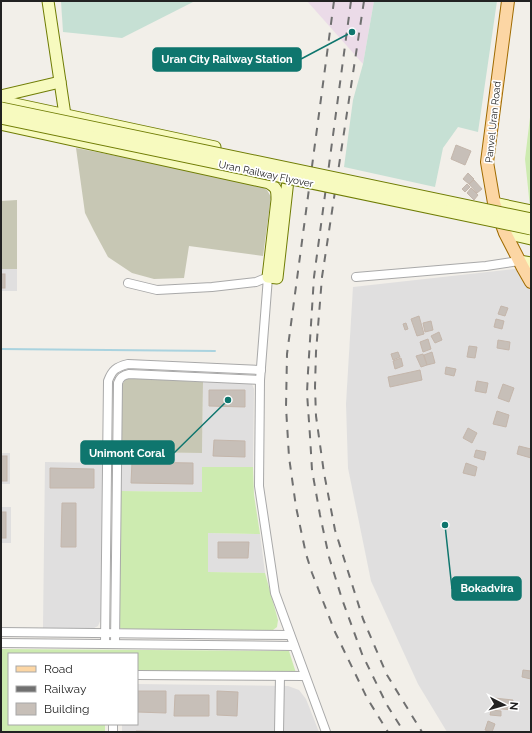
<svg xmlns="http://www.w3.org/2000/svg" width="532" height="733" viewBox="0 0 532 733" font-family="Raleway,sans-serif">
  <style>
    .residential { fill: #e0dfdf }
    .industrial { fill: #ebdbe8 }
    .construction { fill: #c7c7b4 }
    .grass { fill: #cdebb0 }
    .wetland { fill: #c6e0d4 }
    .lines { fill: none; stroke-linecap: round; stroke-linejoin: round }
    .stream { stroke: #aad3df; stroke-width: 2 }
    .building { fill: #c7bfb8; stroke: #c4b6ab }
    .street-casing { stroke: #a9a9a9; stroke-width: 10 }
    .secondary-casing { stroke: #707d05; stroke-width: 13 }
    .primary-casing { stroke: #a06b00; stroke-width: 14 }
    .street { stroke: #fff; stroke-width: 8 }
    .secondary { stroke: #f7fabf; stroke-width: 11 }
    .primary { stroke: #fcd6a4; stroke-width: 12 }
    .rail { stroke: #707070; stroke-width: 2; stroke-dasharray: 8 8; stroke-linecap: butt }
    .secondary-bridge-casing { stroke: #707d05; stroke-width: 13; stroke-linecap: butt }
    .secondary-bridge { stroke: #f7fabf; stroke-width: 11 }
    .labels { text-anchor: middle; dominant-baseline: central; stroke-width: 3.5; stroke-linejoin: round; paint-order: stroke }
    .street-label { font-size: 10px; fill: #222; stroke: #fff }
    .leader { fill: none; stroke: #0f766e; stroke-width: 1.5 }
    .callout-dot { fill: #0f766e; stroke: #fff; stroke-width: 1.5 }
    .callout { fill: #0f766e; stroke: #0f766e; stroke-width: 1.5 }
    .callout-label { font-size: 11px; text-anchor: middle; font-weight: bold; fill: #fff }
  </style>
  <rect width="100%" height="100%" fill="#f2efe9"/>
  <g class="residential">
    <polygon points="523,268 531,282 531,732 447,732 418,684 371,581 348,468 346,404 353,287"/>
    <rect x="1" y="269" width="16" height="22"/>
    <polygon points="203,382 246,382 252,384 254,389 253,467 203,467 202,492 121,491 121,452 202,453"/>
    <rect x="1" y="453" width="9" height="31"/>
    <polygon points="45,462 103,463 101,619 98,626 92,629 43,629"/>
    <rect x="1" y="507" width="10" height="36"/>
    <polygon points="208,533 260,534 265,573 208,572"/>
    <polygon points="137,684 288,686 299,690 306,699 319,732 122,732 122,724 137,724"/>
  </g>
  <polygon class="industrial" points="307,1 374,1 363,64"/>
  <g class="construction">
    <polygon points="76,148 163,165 260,186 267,190 271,197 263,256 189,246 184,278 154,279 132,273 108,257 94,231 85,213"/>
    <polygon points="17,200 17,269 1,269 1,201"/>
    <polygon points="129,378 203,382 202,453 121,452 122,385 125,380"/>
  </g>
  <g class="grass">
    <polygon points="531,109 531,207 530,207 525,159"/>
    <polygon points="202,467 253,467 254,495 260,534 208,533 208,572 265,573 278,620 277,627 273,630 267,631 124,629 120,628 119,623 121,491 202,492"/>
    <polygon points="1,649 289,651 296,673 137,672 137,654 9,654 9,724 105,724 105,732 1,732"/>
  </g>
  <g class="wetland">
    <polygon points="61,1 195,1 122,38 63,32"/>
    <polygon points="374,1 497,1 478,132 458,127 443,148 435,187 344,167 353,100 363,64"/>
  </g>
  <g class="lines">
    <polyline class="stream" points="1,349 215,351"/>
  </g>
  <g class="building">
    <polygon points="456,145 471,151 465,165 451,159"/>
    <polygon points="468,173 474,179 469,184 463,179"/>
    <polygon points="474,180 482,189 477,193 469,184"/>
    <polygon points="467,184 470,187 465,192 462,189"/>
    <polygon points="471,188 478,195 474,200 467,193"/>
    <rect x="1" y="274" width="4" height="14"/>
    <polygon points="501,306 508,308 505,316 498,314"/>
    <polygon points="419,316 424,334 417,336 411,319"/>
    <polygon points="496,319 504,321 502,329 494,327"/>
    <polygon points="431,321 433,330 425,332 423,323"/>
    <polygon points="406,323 408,329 405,330 403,324"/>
    <polygon points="439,332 442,340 435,343 431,336"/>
    <polygon points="428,339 431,349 423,352 420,342"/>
    <polygon points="498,340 510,342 509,350 497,348"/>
    <polygon points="469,346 477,347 475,358 467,357"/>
    <polygon points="398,352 400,357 393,360 391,354"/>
    <polygon points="432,352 435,363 427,365 424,355"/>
    <polygon points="423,354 427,365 421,367 416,356"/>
    <polygon points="401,358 403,366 395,369 393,361"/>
    <polygon points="446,367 456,369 454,376 445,374"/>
    <polygon points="420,370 422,380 390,387 388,377"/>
    <polygon points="477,381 488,383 486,393 475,391"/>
    <polygon points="503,384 514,388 509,402 498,398"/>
    <polygon points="209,390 245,390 245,407 209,406"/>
    <polygon points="497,411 509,415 506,427 493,424"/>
    <polygon points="468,428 477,433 472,443 463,438"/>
    <polygon points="214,440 245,441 245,457 213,456"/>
    <polygon points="519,446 531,449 531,458 517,454"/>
    <polygon points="476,450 486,452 484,460 474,457"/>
    <rect x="1" y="456" width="6" height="25"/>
    <polygon points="132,462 193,463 193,484 131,483"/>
    <polygon points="466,463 477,467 475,476 463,473"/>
    <polygon points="50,468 94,469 94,488 50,488"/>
    <polygon points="62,503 76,503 76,547 61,547"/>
    <rect x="1" y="512" width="5" height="26"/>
    <polygon points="218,542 249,542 248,558 218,558"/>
    <polygon points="523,670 531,671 531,679 522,677"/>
    <polygon points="137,691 166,691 166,713 137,712"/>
    <polygon points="217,691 238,692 237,716 217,715"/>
    <polygon points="175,695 209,695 209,716 174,716"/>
    <polygon points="494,698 513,700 512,710 493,708"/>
    <polygon points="491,710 501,711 501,716 490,715"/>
    <polygon points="488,721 495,724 492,732 485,730"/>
    <polygon points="136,731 196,732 136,732"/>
  </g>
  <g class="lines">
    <g class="street-casing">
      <g id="street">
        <polyline points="356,277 486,266 519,261"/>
        <polyline points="128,283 157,290 212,287 256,282 268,277 260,380 259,486 275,593 326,732"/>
        <polyline points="1,632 290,635"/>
        <polyline points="1,643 294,646"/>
        <path d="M105 644 108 381C112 370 116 367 128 364L261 370"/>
        <path d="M115 644 118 383C120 377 123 375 129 374L260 380"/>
        <polyline points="137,675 305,676"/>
        <polyline points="113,732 113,724"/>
        <polyline points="279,732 280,676"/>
      </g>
    </g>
    <g class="secondary-casing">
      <g id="secondary">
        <polyline points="48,1 65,115"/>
        <polyline points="1,96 60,82"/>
        <polyline points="1,101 215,147"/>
        <path d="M1 123 4 125 269 183C277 188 277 190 277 200L268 277 277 278 289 171V169"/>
        <polyline points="494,203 531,211"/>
        <polyline points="505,233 531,239"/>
        <polyline points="519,261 531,263"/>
      </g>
    </g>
    <g class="primary-casing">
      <polyline id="primary" points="508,1 487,162 494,203 505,233 523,268 531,282"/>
    </g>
    <use href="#street" class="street"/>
    <use href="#secondary" class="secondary"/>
    <use href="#primary" class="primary"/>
    <g class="rail">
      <polyline points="334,1 287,354 286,407 289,457 296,507 306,554 312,573 335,632 367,698 388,732"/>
      <polyline points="351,1 314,277 308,372 307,393 310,436 312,470 320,515 329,557 342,599 362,654 387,705 404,732"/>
      <polyline points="364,1 322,277 316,352 315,387 316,416 324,473 335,530 363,619 387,675 422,732"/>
    </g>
    <g class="secondary-bridge-casing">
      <g id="secondary-bridge">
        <polyline points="1,108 531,219"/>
        <polyline points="1,118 531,229"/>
      </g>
    </g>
    <use href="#secondary-bridge" class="secondary-bridge"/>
  </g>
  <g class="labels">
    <g class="street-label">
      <text transform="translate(493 122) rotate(-84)">Panvel Uran Road</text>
      <text transform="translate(266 174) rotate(12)">Uran Railway Flyover</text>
    </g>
  </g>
  <path class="leader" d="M352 32L301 59M228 400L174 453M445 525L452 589"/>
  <g class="callout-dot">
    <circle cx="352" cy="32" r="4"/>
    <circle cx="228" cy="400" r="4"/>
    <circle cx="445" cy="525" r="4"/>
  </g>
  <g class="callout">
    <rect x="153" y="48" width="148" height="23" rx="4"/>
    <rect x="81" y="441" width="93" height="23" rx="4"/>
    <rect x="452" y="577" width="69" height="23" rx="4"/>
  </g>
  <g class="callout-label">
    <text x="227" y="63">Uran City Railway Station</text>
    <text x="127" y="457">Unimont Coral</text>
    <text x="487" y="592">Bokadvira</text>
  </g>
  <rect width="532" height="733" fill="none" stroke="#222222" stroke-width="4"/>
  <rect x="8" y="653" width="130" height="72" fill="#ffffff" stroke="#a7a7a7"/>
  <rect x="16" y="666" width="20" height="6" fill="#fcd6a4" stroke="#a7a7a7"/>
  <text x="44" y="673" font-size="12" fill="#222222">Road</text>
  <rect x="16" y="686" width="20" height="6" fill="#707070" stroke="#a7a7a7"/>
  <text x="44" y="693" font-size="12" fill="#222222">Railway</text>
  <rect x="16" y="703" width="20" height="12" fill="#c7bfb8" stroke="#a7a7a7"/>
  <text x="44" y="713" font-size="12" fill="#222222">Building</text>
  <g transform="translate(504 705) rotate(96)" stroke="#ffffff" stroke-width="3" paint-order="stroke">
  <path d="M0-3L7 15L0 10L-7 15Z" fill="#222222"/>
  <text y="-6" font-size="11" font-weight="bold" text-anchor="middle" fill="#222222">N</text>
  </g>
</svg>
